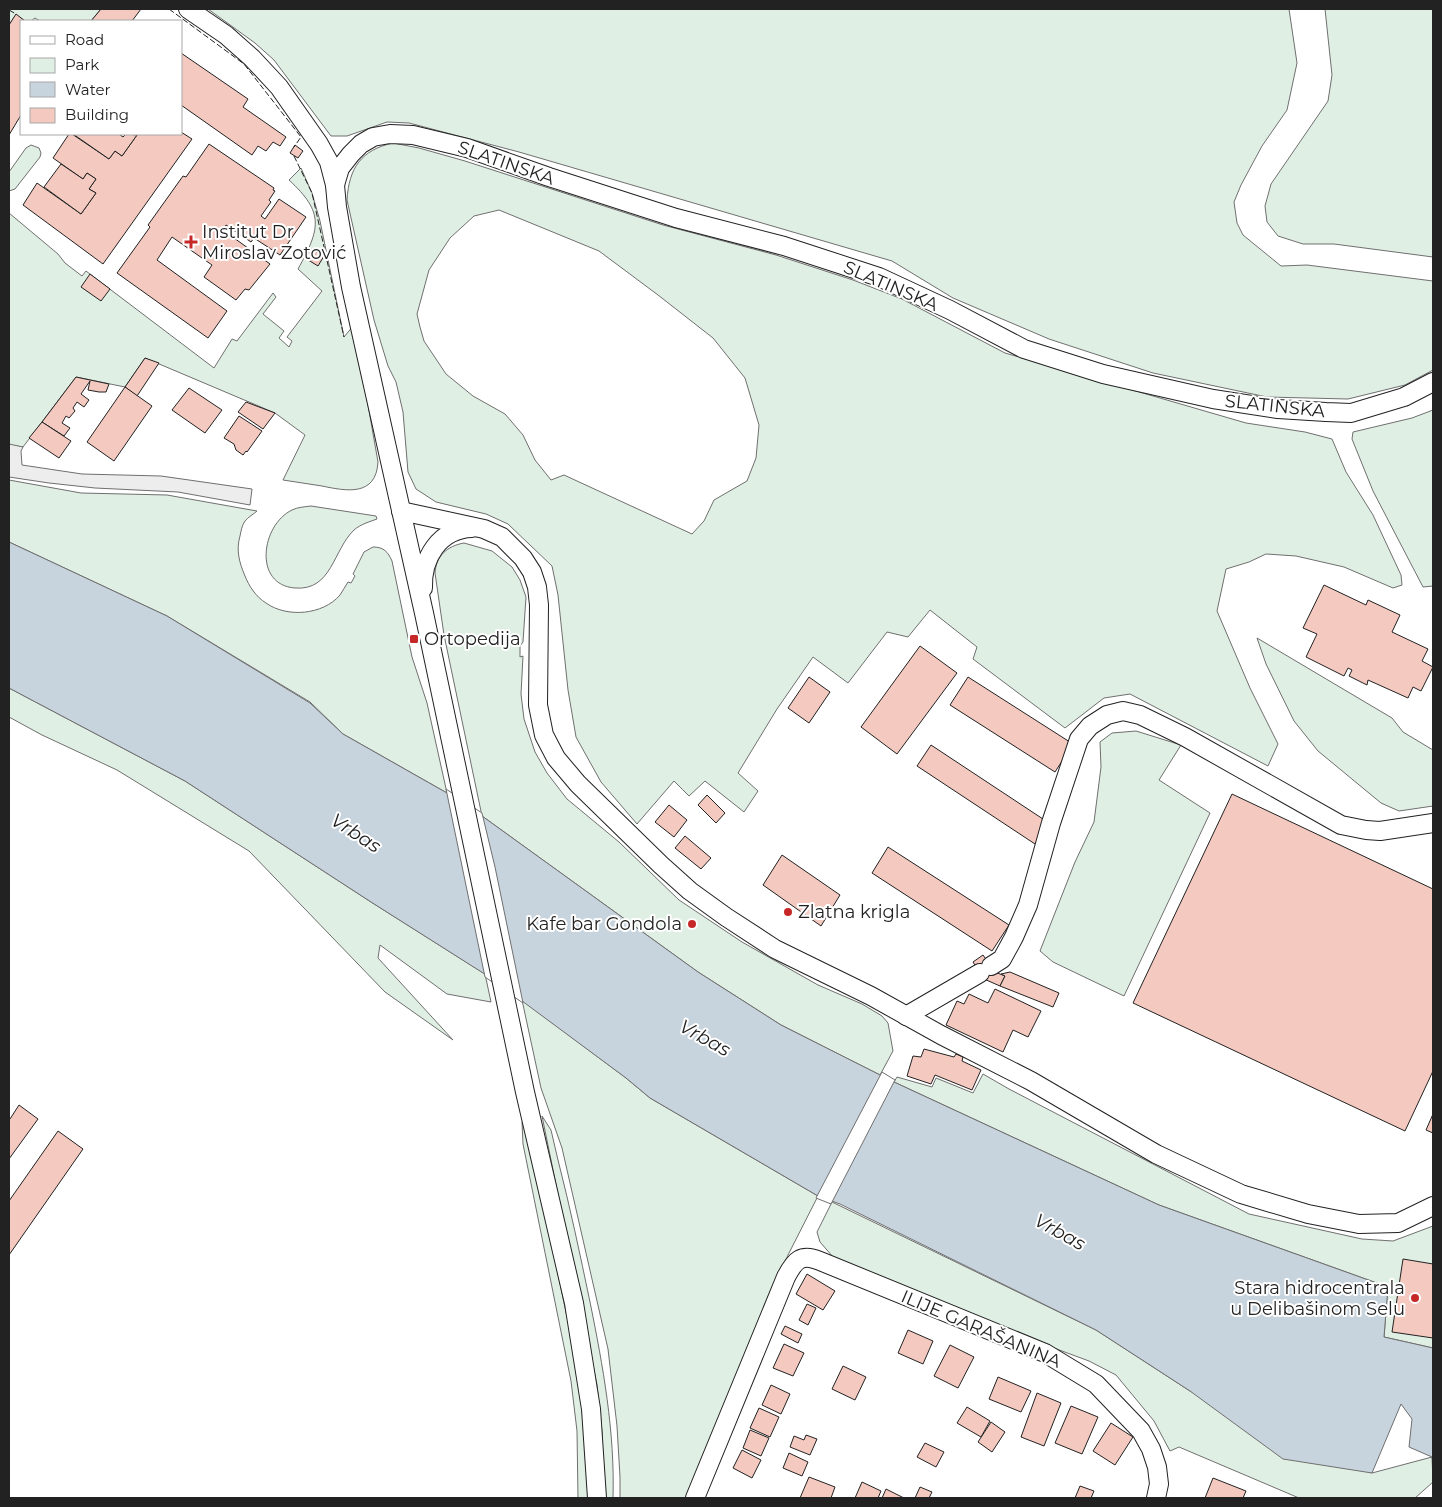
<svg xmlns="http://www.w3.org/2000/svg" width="1442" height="1507" viewBox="0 0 1442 1507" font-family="Montserrat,sans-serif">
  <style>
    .green { fill: #e0efe3; stroke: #6f6f6f; fill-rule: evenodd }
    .parking { fill: #ededed; stroke: #6f6f6f }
    .water { fill: #c7d3dd; stroke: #6f6f6f }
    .pier { fill: #fff; stroke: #6f6f6f }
    .building { fill: #f3c9c0; stroke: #222 }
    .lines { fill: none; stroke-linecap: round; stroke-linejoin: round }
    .minor-casing { stroke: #222; stroke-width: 20 }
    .minor { stroke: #fff; stroke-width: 18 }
    .fence { stroke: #222; stroke-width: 1; stroke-dasharray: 6 2.5; stroke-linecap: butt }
    .poi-dot { fill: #c62828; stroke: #fff; stroke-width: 2 }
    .labels { text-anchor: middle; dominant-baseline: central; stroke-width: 4; stroke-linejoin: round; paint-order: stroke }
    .street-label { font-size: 18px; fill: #222; stroke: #fff }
    .poi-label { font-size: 18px; fill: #222; stroke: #fff; text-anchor: start }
    .water-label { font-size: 19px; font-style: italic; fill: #222; stroke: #fff }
  </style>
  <rect width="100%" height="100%" fill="#fff"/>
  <g class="green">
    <polygon points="9,9 101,9 91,21 40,21 35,18 31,21 25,21 16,15 9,25"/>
    <polygon points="208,9 1289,9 1297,63 1287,110 1262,146 1241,185 1234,202 1237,223 1243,235 1281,266 1307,265 1433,281 1433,370 1405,385 1348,399 1267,397 1153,373 1049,339 953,298 892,261 519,152 409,123 387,122 347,136 331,136 274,60 255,43"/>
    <polygon points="1325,9 1433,9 1433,257 1334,244 1303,244 1278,236 1267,222 1265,206 1271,184 1328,101 1332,75"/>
    <path d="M393 143 419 148 465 161 663 225 776 255 853 280 902 299 1005 353 1246 423 1305 432 1332 439 1346 472 1373 515 1401 575 1402 585 1393 588 1344 567 1296 556 1266 554 1249 562 1226 569 1217 611 1250 688 1278 744 1268 766 1130 694 1104 698 1065 728 973 659 977 647 930 610 908 637 887 632 848 683 813 657 777 709 738 773 758 791 744 812 705 781 689 796 674 781 637 824 601 782 576 737 568 690 558 595 552 566 508 524 486 514 436 502 416 489 408 472 403 412 396 382 388 366 374 320 347 200C349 168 361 150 393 143ZM499 210 599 251 658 295 713 338 745 378 759 425 756 458 747 481 714 500 704 521 692 534 564 475 551 480 535 460 523 435 505 414 473 396 446 374 424 341 420 327 417 314 429 270 450 238 474 216Z"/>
    <polygon points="31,145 39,148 41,153 40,157 15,189 9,191 9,172 26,148"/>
    <path d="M301 168 312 193 320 221 344 337 354 325 378 462C376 497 346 491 322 486 309 484 296 482 283 480L305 435 275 413 145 358 125 387 76 377 23 447 9 445V213L58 254 65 263 82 276 86 271 214 368 232 339 237 341 273 293 276 297 263 314 284 331 279 338 289 347 292 341 287 337 322 291 298 269C320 229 325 213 289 180Z"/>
    <polygon points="1433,410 1433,586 1423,587 1373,491 1352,439 1353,432 1412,418"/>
    <path d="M9 480 81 493 167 495 257 511C254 514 248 517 245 521 242 525 241 531 240 536 236 550 239 562 245 576 249 586 256 597 266 603 287 618 323 615 340 595 343 591 345 586 348 582L351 583 355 576 353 574 364 552 373 547C384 547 388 552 392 561L412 657 427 703 447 793 343 734 310 702 167 616 9 542Z"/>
    <path d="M311 506 376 516 377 519C369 522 361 524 354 530 333 550 332 591 295 588 253 585 261 525 292 510 298 507 304 507 311 506Z"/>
    <path d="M464 543 492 551 512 567 520 580 526 597 523 642 520 646V657L523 656 521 694 524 719 535 752 547 773 567 799 619 842 679 900 742 942 818 985 862 1004 882 1016 888 1023 893 1051 880 1075 781 1025 698 972 482 816 444 635 435 573C436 556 447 546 464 543Z"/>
    <polygon points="1257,638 1392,718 1403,732 1433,750 1433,806 1399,811 1381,803 1318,751 1294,721 1266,664"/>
    <polygon points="9,688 185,781 371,902 485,974 491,1002 447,994 380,945 378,958 453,1040 385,992 249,851 117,770 42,735 9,717"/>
    <polygon points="1136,731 1181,745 1159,780 1210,813 1124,996 1053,962 1040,951 1075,862 1094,822 1101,767 1100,742 1112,733"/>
    <polygon points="522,1000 626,1078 650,1098 818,1196 788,1255 688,1498 620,1498 620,1477 617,1426 608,1349 562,1148 541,1088"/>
    <polygon points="983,1074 1009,1089 1249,1214 1362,1239 1393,1241 1433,1226 1433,1348 1384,1337 1388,1287 1159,1205 894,1082 897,1077 932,1087 936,1078 973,1093"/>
    <path d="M542 1116 551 1130 558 1160C570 1207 580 1254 590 1302 603 1366 615 1432 613 1498H604L602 1432 597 1385Z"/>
    <polygon points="523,1121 554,1255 581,1384 588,1474 588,1498 578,1498 577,1431 571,1381 523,1144 522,1122"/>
    <polygon points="832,1202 1096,1330 1190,1391 1372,1473 1432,1457 1433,1482 1415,1498 1299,1498 1179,1447 1170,1451 1154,1421 1116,1375 1089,1361 1035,1341 880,1277 853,1268 833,1257 820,1242 817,1232"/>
  </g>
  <polygon class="parking" points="9,444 23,447 21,451 22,465 82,474 161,476 252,489 250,505 178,492 95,488 49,483 9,477"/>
  <polygon class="water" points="9,542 167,616 310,703 343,734 447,793 482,816 698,972 781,1025 894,1082 1159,1205 1388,1287 1384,1337 1433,1348 1433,1462 1432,1457 1409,1447 1412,1419 1401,1404 1372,1473 1283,1459 1190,1391 1096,1330 840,1204 818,1196 650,1098 626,1078 491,978 371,902 185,781 9,688"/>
  <g class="pier">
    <polygon points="446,789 482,813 495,867 523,1003 485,977"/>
    <polygon points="882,1072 895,1080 831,1204 816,1198"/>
  </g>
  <g class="building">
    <polygon points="101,9 141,9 132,21 91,21"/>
    <polygon points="16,14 25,21 21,21 21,115 9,135 9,25"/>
    <polygon points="181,53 248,99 243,107 286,137 280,146 273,142 266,151 258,146 252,155 181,105"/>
    <polygon points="181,132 192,139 103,264 23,205 37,183 81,214 96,193 89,189 96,179 87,173 83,179 53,158 69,134 72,134 109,159 115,151 122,156 137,135 136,134 181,134"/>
    <polygon points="73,134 119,134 123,137 126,134 137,135 122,156 115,151 109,159"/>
    <polygon points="209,144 274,188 273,190 275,191 269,200 271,202 261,216 265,219 279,199 306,217 280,255 254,238 251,242 226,225 223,230 270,264 249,290 245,289 236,300 204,277 212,265 172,237 157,260 227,311 208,338 117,273 150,227 148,225 183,176 186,177"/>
    <polygon points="295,145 303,151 298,158 290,153"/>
    <polygon points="61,164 83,179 87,173 96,179 89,189 96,193 81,214 44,187"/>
    <polygon points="311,249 324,256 318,266 305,258"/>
    <polygon points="90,274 110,289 101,301 81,287"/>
    <polygon points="145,358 159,363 137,396 125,387"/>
    <polygon points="76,377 109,384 106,392 99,392 88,390 90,381 81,394 89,400 84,407 77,402 73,408 75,411 69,418 66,416 62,423 70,428 64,436 42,422"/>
    <polygon points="125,387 152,406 114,461 87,442"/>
    <polygon points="189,388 222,410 205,433 172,410"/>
    <polygon points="246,402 275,413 263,429 238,412"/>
    <polygon points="239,416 262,431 247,452 246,451 243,455 236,450 234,444 224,438"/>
    <polygon points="42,422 71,441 59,458 29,438"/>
    <polygon points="1324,585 1366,605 1368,600 1400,615 1392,632 1428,649 1422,661 1433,667 1421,691 1413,687 1408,698 1368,680 1367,685 1349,676 1352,670 1348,668 1344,676 1306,657 1317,634 1303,628"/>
    <polygon points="920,646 957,673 897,754 861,727"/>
    <polygon points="809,677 830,692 809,723 788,708"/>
    <polygon points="968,677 1073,744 1055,772 950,705"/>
    <polygon points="931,745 1049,823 1035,844 917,766"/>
    <polygon points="1232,794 1433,889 1433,1071 1405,1131 1133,1003"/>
    <polygon points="707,795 725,813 716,823 698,805"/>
    <polygon points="669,805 687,820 674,837 655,822"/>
    <polygon points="685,836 711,858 701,869 675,848"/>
    <polygon points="888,847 1009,925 992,951 872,873"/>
    <polygon points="782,855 840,895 821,926 763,885"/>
    <polygon points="983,955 995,972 1005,976 1000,986 984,979 973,962"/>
    <polygon points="1010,972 1059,993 1053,1007 1000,986 1005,976 1001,974"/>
    <polygon points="995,989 1041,1011 1028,1037 1013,1030 1003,1052 946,1025 957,1001 964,1004 969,994 988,1003"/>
    <polygon points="924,1049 954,1057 956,1054 963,1057 962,1061 981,1070 972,1090 935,1075 931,1084 907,1076 913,1056 921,1057"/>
    <polygon points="19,1105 38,1119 9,1159 9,1118 10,1119"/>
    <polygon points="1433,1114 1433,1133 1426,1130"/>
    <polygon points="58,1131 83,1149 9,1255 9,1201"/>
    <polygon points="1403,1259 1433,1264 1433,1338 1392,1332"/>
    <polygon points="807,1274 835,1291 823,1310 796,1294"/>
    <polygon points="807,1304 816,1308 808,1325 799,1320"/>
    <polygon points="785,1326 802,1334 798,1343 781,1334"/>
    <polygon points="908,1330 933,1341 923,1364 898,1353"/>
    <polygon points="784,1344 804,1353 793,1376 773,1368"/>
    <polygon points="950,1345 974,1357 958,1388 934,1376"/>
    <polygon points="843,1366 866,1377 855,1400 832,1389"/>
    <polygon points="998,1377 1031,1391 1021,1412 989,1399"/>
    <polygon points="771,1385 790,1394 781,1414 762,1405"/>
    <polygon points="1037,1393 1061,1403 1044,1446 1021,1437"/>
    <polygon points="1071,1406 1098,1417 1082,1454 1055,1443"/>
    <polygon points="967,1407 990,1421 981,1437 957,1423"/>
    <polygon points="759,1408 779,1417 770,1437 750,1428"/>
    <polygon points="991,1422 1005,1432 992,1452 978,1442"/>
    <polygon points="1111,1423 1133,1437 1115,1465 1093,1451"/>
    <polygon points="750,1430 769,1438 761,1456 743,1448"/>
    <polygon points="806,1435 817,1439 810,1455 790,1447 794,1436 804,1440"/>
    <polygon points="925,1443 944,1452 936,1467 917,1457"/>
    <polygon points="742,1450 761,1460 752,1478 733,1468"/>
    <polygon points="789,1453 808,1462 802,1476 783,1468"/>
    <polygon points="809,1477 835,1487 831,1498 800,1498"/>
    <polygon points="1213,1478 1246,1491 1243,1498 1205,1498"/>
    <polygon points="862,1482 881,1491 878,1498 855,1498"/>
    <polygon points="1080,1486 1094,1491 1091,1498 1075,1498"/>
    <polygon points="920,1487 932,1492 929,1498 915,1498"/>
    <polygon points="886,1489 904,1498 882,1498"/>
  </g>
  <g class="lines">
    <g class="minor-casing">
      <g id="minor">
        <polyline points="188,9 226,35 252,58 279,87 319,144 329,162 335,185 337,207 351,287 424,613 525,1092 574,1303 591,1409 597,1498"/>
        <polyline points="335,185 340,168 351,154 361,144 373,137 390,134 413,135 467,148 549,177 676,218 784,246 879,277 950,310 1024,349 1103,374 1213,399 1278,409 1326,412 1351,413 1404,397 1433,382"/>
        <polyline points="401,511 484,529 502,537 523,558 532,572 537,587 539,605 538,705 544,735 556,758 578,784 661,865 690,891 726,917 775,949 871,996 941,1035 1031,1081 1156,1154 1241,1194 1308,1214 1359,1224 1398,1223 1433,1206"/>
        <path d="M423 588C422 558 439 529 472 528"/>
        <polyline points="991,966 1002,959 1014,937 1028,905 1051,823 1079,739 1090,726 1107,715 1123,711 1140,715 1185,737 1341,825 1366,830 1380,831 1433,823"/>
        <polyline points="906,1016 980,973"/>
        <path d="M695 1498 786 1277C795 1260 801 1253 820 1261L1045 1353 1096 1384 1141 1431 1151 1449 1157 1467 1159 1484 1156 1498"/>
      </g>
    </g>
    <use href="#minor" class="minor"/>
    <g class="fence">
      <polyline points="169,9 244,64 301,137 294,147"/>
      <polyline points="9,10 16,14"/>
      <polyline points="294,156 312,193 344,337"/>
    </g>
  </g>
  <g class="poi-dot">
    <path d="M188.5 234.5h5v5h5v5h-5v5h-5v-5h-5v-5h5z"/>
    <rect x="409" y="634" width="10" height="10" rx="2.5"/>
    <circle cx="788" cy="912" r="5"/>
    <circle cx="692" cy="924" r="5"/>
    <circle cx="1415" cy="1298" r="5"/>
  </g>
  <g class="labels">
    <g class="street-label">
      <text transform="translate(506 163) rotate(19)">SLATINSKA</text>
      <text transform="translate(891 286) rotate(23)">SLATINSKA</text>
      <text transform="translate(1275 406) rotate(6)">SLATINSKA</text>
      <text transform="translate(981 1329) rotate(23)">ILIJE GARAŠANINA</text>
    </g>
    <g class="poi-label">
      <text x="202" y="232">Institut Dr<tspan x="202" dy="21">Miroslav Zotović</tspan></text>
      <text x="424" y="639">Ortopedija</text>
      <text x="798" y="912">Zlatna krigla</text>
      <text x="682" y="924" text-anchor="end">Kafe bar Gondola</text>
      <text x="1405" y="1288" text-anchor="end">Stara hidrocentrala<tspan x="1405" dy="21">u Delibašinom Selu</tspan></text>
    </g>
    <g class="water-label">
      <text transform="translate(356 833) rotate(33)">Vrbas</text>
      <text transform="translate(705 1038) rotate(29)">Vrbas</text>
      <text transform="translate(1060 1232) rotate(29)">Vrbas</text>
    </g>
  </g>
  <rect width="1442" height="1507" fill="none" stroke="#222222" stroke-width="20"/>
  <rect x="20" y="20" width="162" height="115" fill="#ffffff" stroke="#a7a7a7"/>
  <rect x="30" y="36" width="25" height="8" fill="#ffffff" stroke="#a7a7a7"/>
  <text x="65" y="45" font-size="15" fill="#222222">Road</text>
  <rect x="30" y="58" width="25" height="15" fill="#e0efe3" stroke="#a7a7a7"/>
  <text x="65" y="70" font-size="15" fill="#222222">Park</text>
  <rect x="30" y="82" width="25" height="15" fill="#c7d3dd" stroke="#a7a7a7"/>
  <text x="65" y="95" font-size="15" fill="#222222">Water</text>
  <rect x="30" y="108" width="25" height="15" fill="#f3c9c0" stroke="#a7a7a7"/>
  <text x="65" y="120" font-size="15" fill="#222222">Building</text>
</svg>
